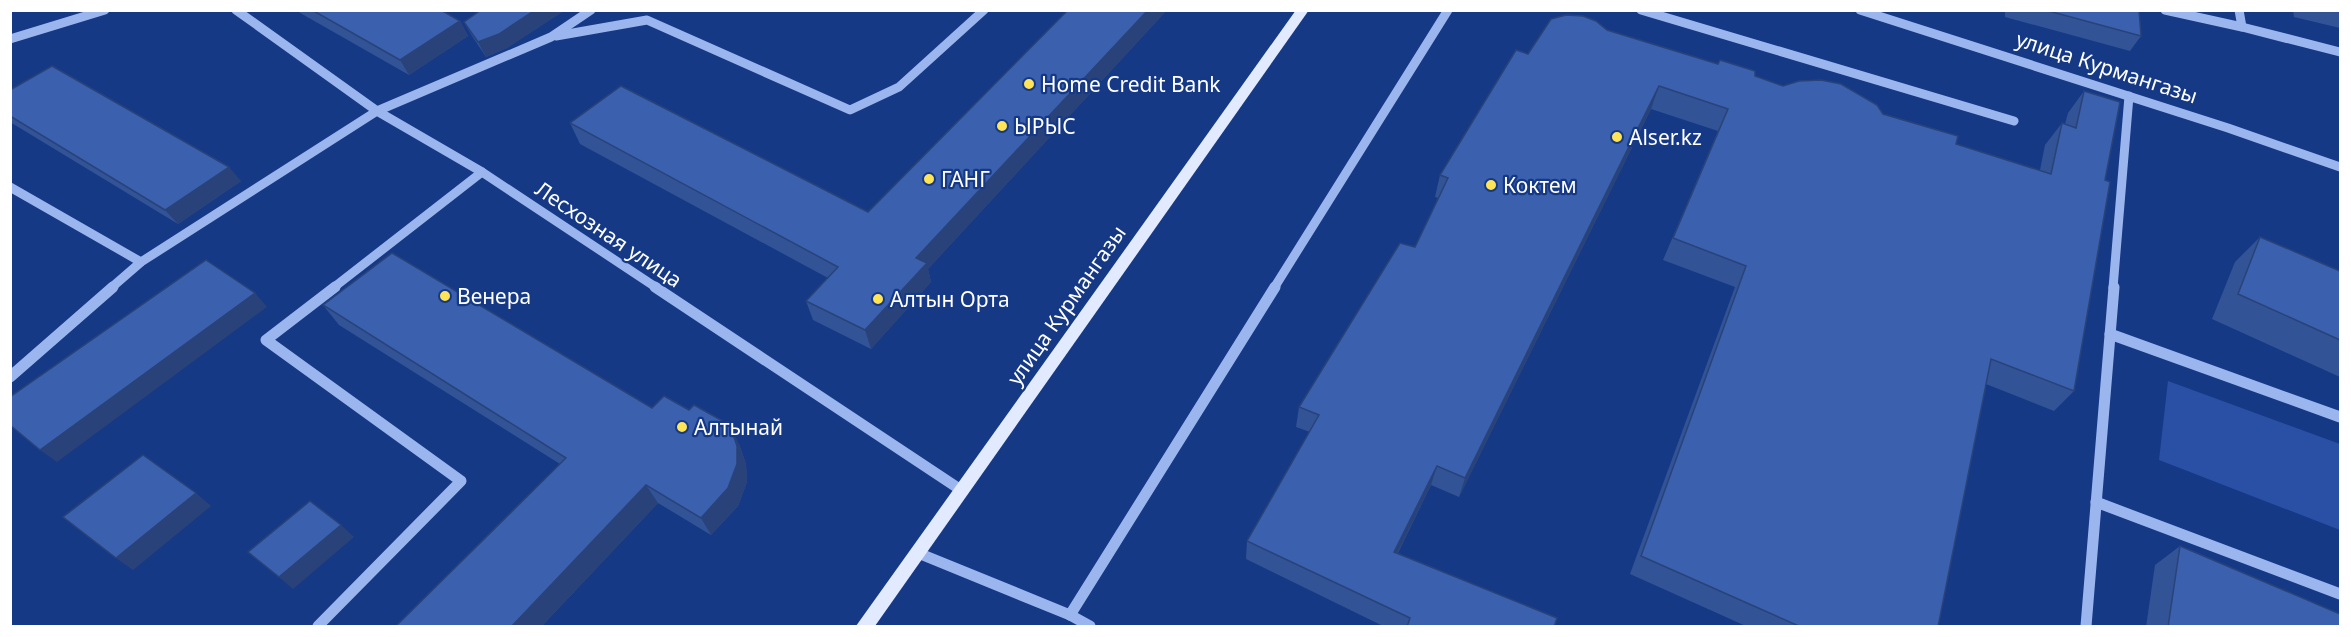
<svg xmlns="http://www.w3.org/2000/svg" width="2351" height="637" viewBox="0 0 2351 637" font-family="'Noto Sans',sans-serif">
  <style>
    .green { fill: #2950a4 }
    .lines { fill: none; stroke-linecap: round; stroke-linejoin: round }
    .minor-far1 { stroke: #9bb6ee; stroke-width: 9 }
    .minor { stroke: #9bb6ee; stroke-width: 11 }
    .major { fill: #e2eaff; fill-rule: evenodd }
    .wall { fill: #325396 }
    .shaded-wall { fill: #29437a }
    .building { fill: #3a60ae; stroke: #29437a; stroke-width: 1.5 }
    .poi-dot { fill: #ffe458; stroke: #163986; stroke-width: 2 }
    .labels { text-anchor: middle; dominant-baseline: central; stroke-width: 4.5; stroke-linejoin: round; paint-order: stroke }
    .street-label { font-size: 21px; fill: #fff; stroke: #163986 }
    .poi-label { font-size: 21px; fill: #fff; stroke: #163986; text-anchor: start }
  </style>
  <rect width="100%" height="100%" fill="#163986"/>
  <polygon class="green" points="2168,381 2340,444 2340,530 2159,460"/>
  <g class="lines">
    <g class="minor-far1">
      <polyline points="236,10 377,111 482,172 657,288"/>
      <polyline points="1641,10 2014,121"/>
      <polyline points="1860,10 2228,128 2340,167"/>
      <polyline points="2165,10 2242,27"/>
      <polyline points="2239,10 2242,27 2340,52"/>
      <polyline points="556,36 647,20 850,110 899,87 984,10"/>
      <polyline points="10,39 105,10"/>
      <polyline points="10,187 141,262"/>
      <polyline points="111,288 141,262 377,111 551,37 591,10"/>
      <polyline points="333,288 482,172"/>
      <polyline points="1274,288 1448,10"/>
      <polyline points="2113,288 2129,96"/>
    </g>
    <g class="minor">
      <polyline points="655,287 961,490"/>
      <polyline points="2110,334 2340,417"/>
      <polyline points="10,377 113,287"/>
      <polyline points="2096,502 2340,594"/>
      <polyline points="918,553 1070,615 1090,626"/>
      <polyline points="1070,615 1275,287"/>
      <polyline points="318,626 461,481 266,340 335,287"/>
      <polyline points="2086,626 2114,287"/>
    </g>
    <polygon class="major" points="1296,10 1309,10 875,626 856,626"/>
  </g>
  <g class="wall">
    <polygon points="295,10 441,10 460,21 468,36 409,75"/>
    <polygon points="481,10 565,10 507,48 486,57 472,36 464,22"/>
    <polygon points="1068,10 1167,10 928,269 931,282 871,349 813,320 806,301 828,278 580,144 570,123 868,212"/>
    <polygon points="2005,10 2139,10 2141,36 2130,51 2005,17"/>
    <polygon points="2293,10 2340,10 2340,28 2294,17"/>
    <polygon points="1607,30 1755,76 1783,86 1883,114 1956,144 2040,170 2045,145 2062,123 2065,124 2068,113 2084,91 2105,180 2074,391 2054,411 1986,384 1938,627 1748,627 1630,574 1735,287 1663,260 1718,131 1651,109 1459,497 1431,485 1398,553 1554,627 1385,627 1246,559 1247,541 1310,432 1296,427 1299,407 1415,247 1438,198 1435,197 1440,175 1528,54"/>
    <polygon points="10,90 241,181 178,224 10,122"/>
    <polygon points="2260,237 2340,271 2340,377 2212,319 2235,262"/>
    <polygon points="323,305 652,408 739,444 746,464 747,482 738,506 711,535 658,503 541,627 395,627 560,464 339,325"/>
    <polygon points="2180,546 2340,627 2146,627 2155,565"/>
  </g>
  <g class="shaded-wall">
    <polygon points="535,10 565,10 507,48 486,57 478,42"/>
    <polygon points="1148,10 1167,10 928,269 931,282 871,349 865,330 916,258"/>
    <polygon points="460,21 468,36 409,75 400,60"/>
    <polygon points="1659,86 1651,109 1459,497 1465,478"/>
    <polygon points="229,167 241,181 178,224 165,210"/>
    <polygon points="255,293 267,307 57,462 40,450"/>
    <polygon points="730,425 739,444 746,464 747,482 738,506 711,535 701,518"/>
    <polygon points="1437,466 1431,485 1389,570 1394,552"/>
    <polygon points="646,485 658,503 541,627 511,627"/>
    <polygon points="196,493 211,506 133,570 116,558"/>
    <polygon points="341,525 354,537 293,589 279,577"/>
  </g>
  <g class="building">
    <polygon points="312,10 441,10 460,21 400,60"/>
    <polygon points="481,10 535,10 499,34 478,42 464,22"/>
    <polygon points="1068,10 1148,10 916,258 927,263 865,330 806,301 838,267 570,123 621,86 868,212"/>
    <polygon points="2045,10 2139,10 2141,36"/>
    <polygon points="1566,15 1583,16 1596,21 1607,30 1718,64 1720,60 1755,71 1755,76 1783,86 1799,81 1821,80 1841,84 1877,105 1883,114 1958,136 1956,144 2051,174 2062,123 2076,128 2084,91 2120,102 2105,180 2110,182 2074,391 1991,359 1938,627 1801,627 1641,556 1746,266 1673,238 1728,109 1659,86 1465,478 1437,466 1394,552 1557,618 1554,627 1407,627 1410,618 1247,541 1319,415 1299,407 1400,243 1415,247 1448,178 1440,175 1516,50 1528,54 1551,19"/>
    <polygon points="52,66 229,167 165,210 10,116 10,90"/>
    <polygon points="2260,237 2340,271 2340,340 2238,294"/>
    <polygon points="392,253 652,408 664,396 689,410 694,405 730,425 737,446 737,464 728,488 701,518 646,485 511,627 395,627 566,458 323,305"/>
    <polygon points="206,260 255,293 40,450 10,425 10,397"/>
    <polygon points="143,455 196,493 116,558 63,517"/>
    <polygon points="310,501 341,525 279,577 248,552"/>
    <polygon points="2180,546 2340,614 2340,627 2168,627"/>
  </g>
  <g class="poi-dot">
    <circle cx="1029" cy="84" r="6"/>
    <circle cx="1002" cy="126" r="6"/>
    <circle cx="1617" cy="137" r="6"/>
    <circle cx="929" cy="179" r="6"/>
    <circle cx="1491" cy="185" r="6"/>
    <circle cx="445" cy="296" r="6"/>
    <circle cx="878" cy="299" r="6"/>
    <circle cx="682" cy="427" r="6"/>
  </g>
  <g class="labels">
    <g class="street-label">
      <text transform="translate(2107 67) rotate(18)">улица Курмангазы</text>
      <text transform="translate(609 234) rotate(34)">Лесхозная улица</text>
      <text transform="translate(1066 305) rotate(-55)">улица Курмангазы</text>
    </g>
    <g class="poi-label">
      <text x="1041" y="84">Home Credit Bank</text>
      <text x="1014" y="126">ЫРЫС</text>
      <text x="1629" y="137">Alser.kz</text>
      <text x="941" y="179">ГАНГ</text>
      <text x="1503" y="185">Коктем</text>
      <text x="457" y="296">Венера</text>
      <text x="890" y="299">Алтын Орта</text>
      <text x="694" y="427">Алтынай</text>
    </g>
  </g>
  <rect width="2351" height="637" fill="none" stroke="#ffffff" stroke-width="24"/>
</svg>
